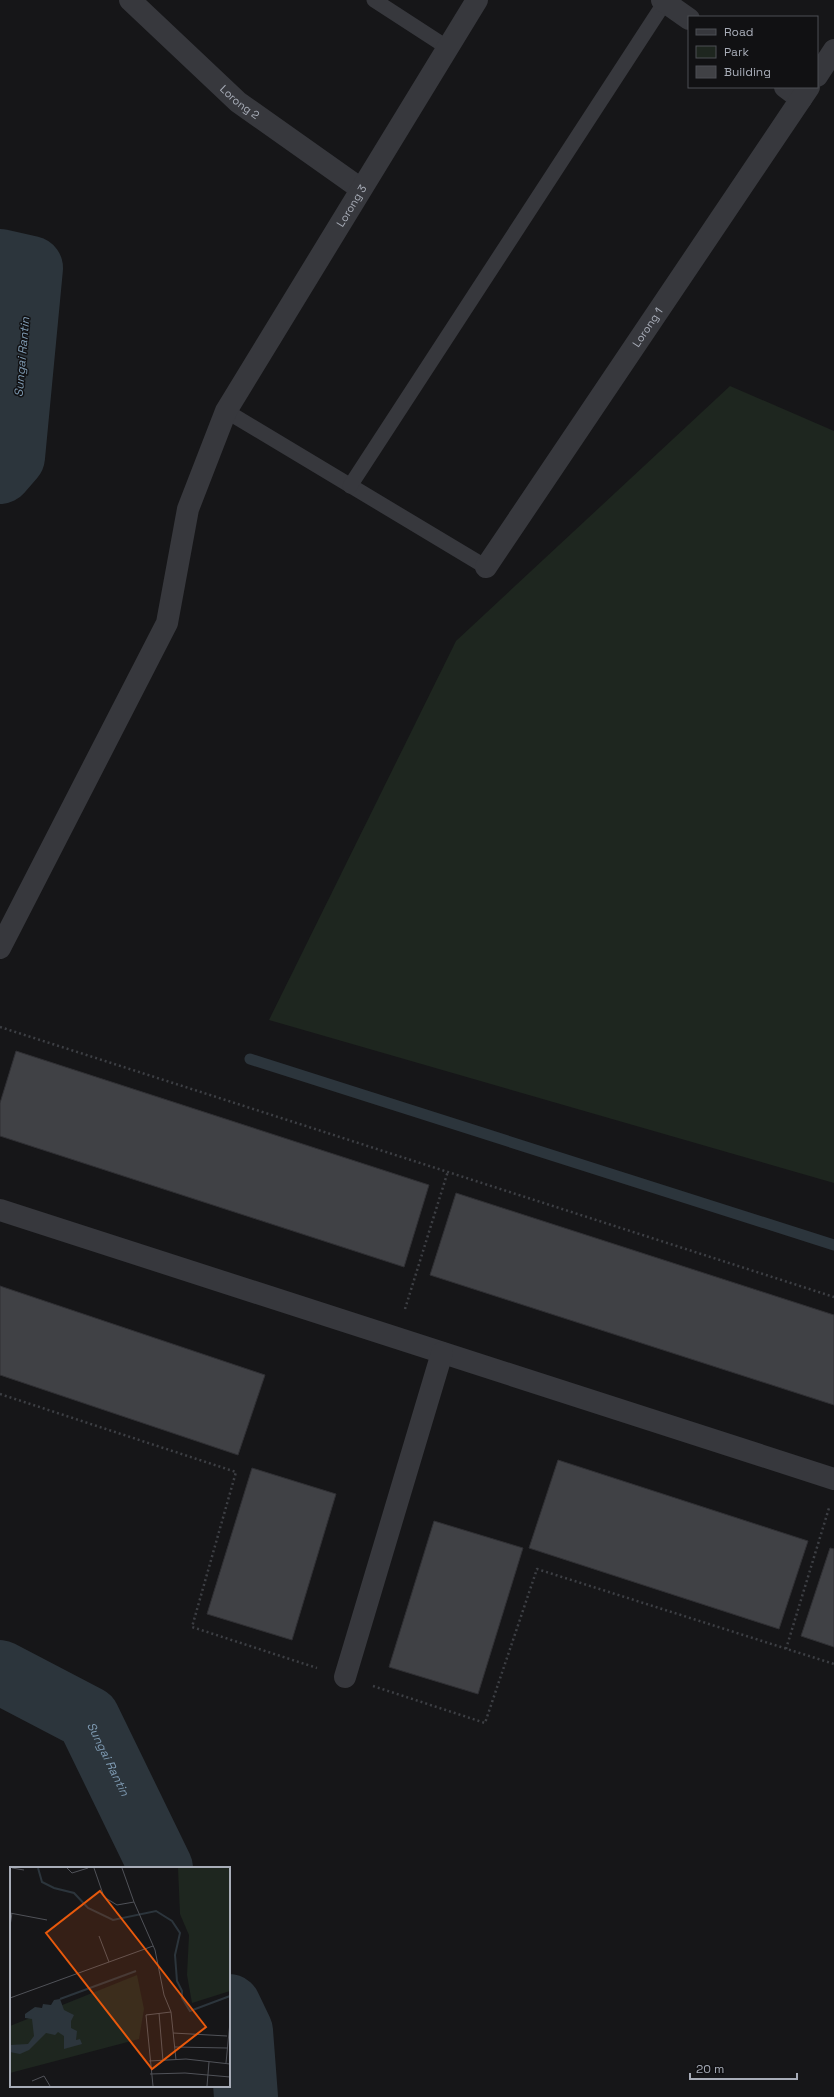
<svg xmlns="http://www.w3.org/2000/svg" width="834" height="2097" viewBox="0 0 834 2097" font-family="'Space Grotesk',sans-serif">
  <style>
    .green { fill: #1e261f }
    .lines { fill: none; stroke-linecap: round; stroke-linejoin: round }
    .stream { stroke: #2c353c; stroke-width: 11 }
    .river { stroke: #2c353c; stroke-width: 64 }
    .building { fill: #404145; stroke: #303034 }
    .path { stroke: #3d3f44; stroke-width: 2.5; stroke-dasharray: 2 3; stroke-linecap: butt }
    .lane { stroke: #37383d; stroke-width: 15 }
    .street { stroke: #37383d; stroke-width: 22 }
    .labels { text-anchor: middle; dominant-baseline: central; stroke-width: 3; stroke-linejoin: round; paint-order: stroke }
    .street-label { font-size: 11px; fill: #a8adb8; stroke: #111113 }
    .water-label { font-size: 12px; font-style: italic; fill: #7f9bb3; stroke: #111113 }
    .inset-river { fill: none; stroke: #2c353c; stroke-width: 2 }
    .inset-road { fill: none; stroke: #505258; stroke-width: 1 }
    .view { fill: #e8590c; fill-opacity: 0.15; stroke: #e8590c; stroke-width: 2 }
    .inset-edge { fill: none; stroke: #a8adb8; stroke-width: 2 }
  </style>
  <rect width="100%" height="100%" fill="#161618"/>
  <polygon class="green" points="730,386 834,431 834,1183 269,1020 456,641"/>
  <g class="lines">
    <polyline class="stream" points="250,1059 834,1245"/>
    <g class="river">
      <polyline points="0,261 31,268 13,457 0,472"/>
      <path id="s1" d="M0 1672 88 1718 161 1868"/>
      <polyline points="229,2006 241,2031 246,2097"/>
    </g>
  </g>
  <g class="building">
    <polygon points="16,1051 429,1185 404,1267 0,1136 0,1103"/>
    <polygon points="456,1193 834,1315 834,1405 430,1275"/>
    <polygon points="0,1286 265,1375 238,1455 0,1375"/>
    <polygon points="558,1460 808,1541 779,1629 529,1548"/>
    <polygon points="252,1468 336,1494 292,1640 207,1614"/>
    <polygon points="434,1521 523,1548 478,1694 389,1667"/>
    <polygon points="830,1548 834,1549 834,1647 801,1636"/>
  </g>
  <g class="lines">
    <g class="path">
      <polyline points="0,1027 834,1297"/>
      <polyline points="405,1309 448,1171"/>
      <polyline points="0,1394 236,1472 192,1627 317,1668"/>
      <polyline points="786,1649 829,1508"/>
      <polyline points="373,1686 485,1723 537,1569 834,1664"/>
    </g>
    <g class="lane">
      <polyline points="374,0 448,48"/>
      <polyline points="226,411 486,567"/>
      <polyline points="350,486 665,2"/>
    </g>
    <g class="street">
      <path id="s2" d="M130 0 238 102 361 189"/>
      <polyline points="662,0 689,19"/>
      <polyline points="817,76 834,50"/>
      <polyline points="785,87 801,99"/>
      <path id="s3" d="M486 567 809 87"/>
      <path id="s4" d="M0 948 167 623 188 509 226 411 477 0"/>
      <polyline points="0,1210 834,1479"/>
      <polyline points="345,1677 442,1353"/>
    </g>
  </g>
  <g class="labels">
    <g class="street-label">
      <text stroke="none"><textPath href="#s2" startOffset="150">Lorong 2</textPath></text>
      <text stroke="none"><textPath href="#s4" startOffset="827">Lorong 3</textPath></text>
      <text stroke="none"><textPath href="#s3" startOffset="289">Lorong 1</textPath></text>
    </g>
    <g class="water-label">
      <text transform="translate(22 357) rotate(-85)">Sungai Rantin</text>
      <text stroke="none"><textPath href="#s1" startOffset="145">Sungai Rantin</textPath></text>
    </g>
  </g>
  <g transform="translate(10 1867)">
    <rect width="220" height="220" fill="#161618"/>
    <path d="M168 1H220V124L182 136 177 108 179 68 170 47ZM127 108 134 142 129 172 0 206V159Z" fill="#1e261f"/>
    <path d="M50 132 54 143 64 148 61 154V161L67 164 66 173 70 172 72 177 54 182V169L48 165 45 168 36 166 19 183 10 187 0 185V178L18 177 24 169 22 152 15 151V147L25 140 32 141 33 137 41 138 44 133Z" fill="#2c353c"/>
    <path class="inset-river" d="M28 1 32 15 44 21 64 26 78 41 103 53 146 44 162 54 170 66 165 88 167 114 172 124V131L180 144 220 129M50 132 126 104"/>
    <path class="inset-road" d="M2 1 14 3M57 1 62 6 78 1M84 1 94 30 107 38 124 35 112 1M124 35 145 83 154 128 161 145 166 193M0 46 37 53M0 59 2 46M89 69 99 95M0 131 143 79M149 146 153 194M163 166 217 169M165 180 217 181M139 194 176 192 220 197M216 196 220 155M140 207 175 206 220 210M22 214 34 209 40 219M143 219 136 148 161 145M197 219 199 195"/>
    <path class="view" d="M90 24 196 160 142 202 36 66Z"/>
    <rect width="220" height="220" class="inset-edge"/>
  </g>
  <rect x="688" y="16" width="130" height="72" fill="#111113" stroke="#4d4f55"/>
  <rect x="696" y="29" width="20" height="6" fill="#37383d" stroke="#4d4f55"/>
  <text x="724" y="36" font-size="12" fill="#a8adb8">Road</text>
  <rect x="696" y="46" width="20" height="12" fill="#1e261f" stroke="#4d4f55"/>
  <text x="724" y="56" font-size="12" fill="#a8adb8">Park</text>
  <rect x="696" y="66" width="20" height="12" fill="#404145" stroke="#4d4f55"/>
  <text x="724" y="76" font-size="12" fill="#a8adb8">Building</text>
  <path d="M690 2073v6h107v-6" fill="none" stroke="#a8adb8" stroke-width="2"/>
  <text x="696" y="2073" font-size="12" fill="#a8adb8" stroke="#111113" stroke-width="3" paint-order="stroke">20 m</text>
</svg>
